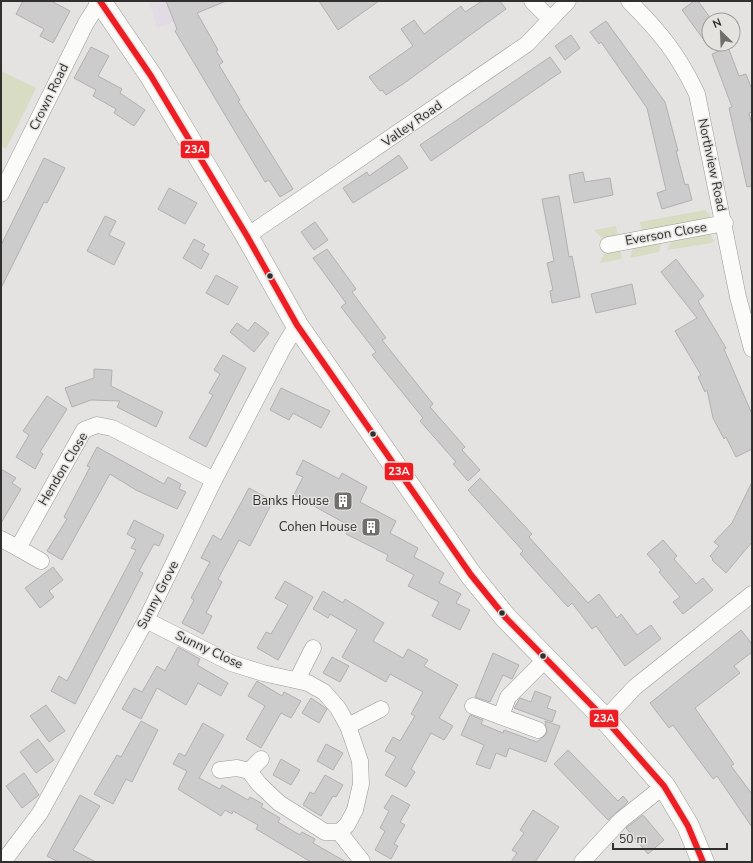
<svg xmlns="http://www.w3.org/2000/svg" width="753" height="863" viewBox="0 0 753 863" font-family="'Nunito Sans',sans-serif">
  <style>
    .commercial { fill: #e2dbe5 }
    .green { fill: #d8dcc3 }
    .building { fill: #cdcccc; stroke: #b2b0b0 }
    .lines { fill: none; stroke-linecap: round; stroke-linejoin: round }
    .street-casing { stroke: #999997; stroke-width: 17 }
    .secondary-casing { stroke: #999997; stroke-width: 23 }
    .street { stroke: #fbfbfa; stroke-width: 16 }
    .secondary { stroke: #fbfbfa; stroke-width: 22 }
    .bus-1-casing { stroke: #e5e3e0; stroke-width: 9 }
    .bus-1 { stroke: #ee1d23; stroke-width: 6 }
    .bus-dot { fill: #31302f; stroke: #e5e3e0; stroke-width: 1.5 }
    .labels { text-anchor: middle; dominant-baseline: central; stroke-width: 3; stroke-linejoin: round; paint-order: stroke }
    .street-label { font-size: 13px; fill: #31302f; stroke: #e5e3e0 }
    .poi-label { font-size: 13px; fill: #31302f; stroke: #e5e3e0; text-anchor: end }
    .line-badge { stroke: #e5e3e0; stroke-width: 1.5 }
    .badge-label { font-size: 11px; text-anchor: middle; font-weight: bold; fill: #fff }
  </style>
  <rect width="100%" height="100%" fill="#e4e3e1"/>
  <polygon class="commercial" points="149,1 232,1 157,28"/>
  <g class="green">
    <polygon points="1,71 36,88 6,149 1,146"/>
    <polygon points="705,210 710,215 707,220 642,233 640,222"/>
    <polygon points="616,226 618,237 604,240 594,230"/>
    <polygon points="702,233 710,234 714,241 712,243 667,250 673,238"/>
    <polygon points="662,240 659,252 630,258 633,246"/>
    <polygon points="620,247 622,259 600,263 605,251"/>
  </g>
  <g class="building">
    <polygon points="23,1 51,1 70,11 53,43 40,36 44,29 16,14"/>
    <polygon points="166,1 226,1 197,13 218,50 216,51 223,62 219,65 240,100 238,101 293,189 280,197 269,180 265,182 175,31 177,29"/>
    <polygon points="319,1 379,1 338,30"/>
    <polygon points="482,1 500,1 506,9 403,84 386,95 382,90 380,91 369,77 413,46 401,29 414,20 424,34 461,6 465,12"/>
    <polygon points="694,1 698,1 709,16 709,47 682,10"/>
    <polygon points="606,21 665,102 678,151 676,151 685,185 688,184 692,200 662,209 657,193 666,190 647,108 601,42 599,44 590,32"/>
    <polygon points="571,35 580,48 565,60 555,46"/>
    <polygon points="91,47 109,56 98,76 122,89 120,93 145,110 134,126 114,113 116,109 93,96 96,90 74,78"/>
    <polygon points="728,47 739,76 746,74 752,90 752,112 749,113 752,125 752,186 747,187 729,108 732,107 712,54"/>
    <polygon points="550,57 561,72 431,161 420,145"/>
    <polygon points="399,155 408,168 353,203 343,188 367,172 369,176"/>
    <polygon points="44,158 65,168 47,203 44,202 1,288 1,245"/>
    <polygon points="583,172 585,182 610,178 613,195 574,203 569,175"/>
    <polygon points="169,188 197,203 185,224 158,209"/>
    <polygon points="559,196 569,257 572,256 580,297 552,303 550,291 553,290 547,263 554,261 542,199"/>
    <polygon points="105,216 116,221 109,235 125,243 114,265 87,251"/>
    <polygon points="315,222 328,240 314,250 301,232"/>
    <polygon points="194,239 205,245 202,250 209,254 201,269 183,258"/>
    <polygon points="327,249 356,289 352,292 386,338 382,340 433,404 430,407 465,447 462,450 480,470 468,481 453,464 456,462 420,421 423,418 372,355 376,352 341,307 346,303 313,258"/>
    <polygon points="676,259 704,296 698,301 726,348 724,349 752,414 752,449 736,457 726,437 724,439 713,418 707,390 705,392 698,377 701,375 675,331 697,318 661,272"/>
    <polygon points="216,275 238,287 228,305 206,293"/>
    <polygon points="632,284 636,304 596,313 591,294"/>
    <polygon points="255,322 269,333 254,352 230,332 237,323 248,331"/>
    <polygon points="223,355 246,368 206,447 189,438 213,395 209,393 220,374 214,370"/>
    <polygon points="94,369 112,370 111,386 163,412 156,427 117,407 120,401 91,400 72,407 65,388 94,378"/>
    <polygon points="281,388 330,411 321,428 293,413 289,420 270,410"/>
    <polygon points="47,396 67,409 40,452 43,454 35,469 16,457 29,435 23,431"/>
    <polygon points="97,447 164,484 168,477 181,484 179,489 186,492 177,509 136,490 110,474 62,560 47,551 67,519 64,517 90,467 87,466"/>
    <polygon points="303,460 339,479 342,473 367,487 360,502 396,521 390,533 418,548 414,557 444,573 439,583 461,594 456,603 470,610 460,630 432,616 439,602 408,586 414,575 386,560 388,555 346,534 350,526 294,495 303,477 296,474"/>
    <polygon points="1,469 16,478 12,483 21,489 1,523"/>
    <polygon points="480,478 532,534 529,537 588,603 599,594 617,618 621,614 637,635 651,625 661,639 625,666 596,626 592,629 572,603 568,607 520,554 523,551 468,490"/>
    <polygon points="752,482 752,542 726,573 712,560 713,559 710,556 719,546 714,542 732,523"/>
    <polygon points="249,488 273,501 250,546 239,540 218,579 222,582 206,613 212,616 203,634 182,623 194,600 191,598 210,562 201,558 213,535 221,540"/>
    <polygon points="134,520 164,535 159,546 154,544 139,571 143,573 75,704 51,691 59,676 67,681 136,550 131,548 136,539 127,534"/>
    <polygon points="663,540 677,556 674,559 696,584 703,578 713,590 683,614 673,602 680,597 659,572 661,570 647,554"/>
    <polygon points="53,567 63,580 49,591 54,597 40,608 25,588"/>
    <polygon points="285,581 313,597 278,660 257,648 266,632 271,634 288,605 275,598"/>
    <polygon points="323,591 343,603 345,599 384,623 373,641 403,658 408,649 428,660 424,666 458,685 439,718 453,726 444,740 431,733 411,769 415,772 406,787 385,775 396,757 385,751 393,737 400,741 415,716 411,714 423,692 390,674 386,682 342,657 357,630 330,614 328,618 313,609"/>
    <polygon points="741,630 752,644 752,652 734,666 740,673 695,708 734,764 731,766 752,794 752,827 717,776 713,779 673,725 669,728 650,703"/>
    <polygon points="178,647 200,659 197,665 228,683 221,696 198,683 186,705 157,688 141,719 122,709 134,688 142,692 157,666 165,671"/>
    <polygon points="493,653 519,665 512,679 503,675 490,702 475,697"/>
    <polygon points="332,657 349,666 340,682 323,673"/>
    <polygon points="257,681 282,696 284,692 301,701 291,718 281,713 261,748 246,739 265,706 248,696"/>
    <polygon points="535,691 551,697 547,708 556,711 552,722 514,708 520,698 531,702"/>
    <polygon points="311,698 327,709 319,723 302,713"/>
    <polygon points="46,705 65,731 49,742 30,716"/>
    <polygon points="470,715 483,720 481,724 503,733 504,730 537,742 547,733 545,721 560,726 546,762 509,748 506,757 496,753 490,769 476,764 484,745 461,735"/>
    <polygon points="141,721 158,730 132,782 126,779 113,804 94,794 117,755 121,757"/>
    <polygon points="203,723 224,735 199,778 220,789 222,785 248,800 250,797 263,804 261,807 280,818 278,822 300,835 302,832 315,839 313,843 346,862 311,862 256,829 258,825 233,811 232,814 225,810 221,816 178,789 187,771 173,764 179,753 185,756"/>
    <polygon points="38,739 54,760 36,773 20,752"/>
    <polygon points="326,744 343,753 333,770 317,761"/>
    <polygon points="568,750 618,801 623,796 628,802 608,820 554,764"/>
    <polygon points="281,759 300,770 291,785 273,775"/>
    <polygon points="24,773 39,795 22,808 6,786"/>
    <polygon points="325,775 343,785 336,797 333,796 321,816 303,805 310,792 314,794"/>
    <polygon points="80,795 100,806 73,850 96,862 58,862 47,856"/>
    <polygon points="392,795 410,805 400,822 405,825 394,844 398,846 391,859 375,850 385,831 380,828 389,811 384,808"/>
    <polygon points="533,810 559,827 535,862 511,862 517,853 512,850 524,833 520,830"/>
    <polygon points="643,815 664,840 648,854 626,828"/>
  </g>
  <g class="lines">
    <g class="street-casing">
      <g id="street">
        <polyline points="532,1 550,19"/>
        <path d="M629 1C660 32 678 54 697 94L738 297 752 349"/>
        <polyline points="1,194 86,23 100,1"/>
        <polyline points="247,236 527,44 568,1"/>
        <polyline points="608,245 725,223"/>
        <polyline points="1,539 18,548"/>
        <polyline points="41,561 18,548 84,430 97,425 112,428 214,480"/>
        <polyline points="146,620 231,663 263,673 308,683 324,692 338,708 348,726 360,761 361,784 355,810 347,825 339,832 325,832 279,803 259,784 249,771 237,768 220,770"/>
        <polyline points="297,680 313,648"/>
        <polyline points="473,706 538,730"/>
        <polyline points="501,716 508,697 545,660"/>
        <polyline points="605,719 635,687 752,594"/>
        <polyline points="348,726 381,709"/>
        <polyline points="249,771 261,759"/>
        <polyline points="339,832 362,861"/>
        <polyline points="3,862 40,813 146,620 214,480 283,348 297,325"/>
        <polyline points="582,862 621,820 664,786"/>
      </g>
    </g>
    <g class="secondary-casing">
      <polyline id="secondary" points="100,1 151,76 247,236 297,325 471,575 506,618 605,719 664,786 688,826 703,862"/>
    </g>
    <use href="#street" class="street"/>
    <use href="#secondary" class="secondary"/>
    <g class="bus-1-casing">
      <polyline id="bus-1" points="100,1 151,76 247,236 297,325 471,575 506,618 605,719 664,786 688,826 703,862"/>
    </g>
    <use href="#bus-1" class="bus-1"/>
  </g>
  <defs>
    <g id="building-square" transform="scale(1)"><rect x="-9" y="-9" width="18" height="18" rx="4" fill="#706f6d" stroke="#e5e3e0"/><path d="M-4-6H4V6H1V3H-1V6H-4ZM-2.5-4.3h1.7v1.8h-1.7ZM.8-4.3h1.7v1.8H.8ZM-2.5-1h1.7V.8h-1.7ZM.8-1h1.7V.8H.8Z" fill="#fff"/></g>
  </defs>
  <g fill-rule="evenodd">
    <use href="#building-square" x="343" y="501"/>
    <use href="#building-square" x="371" y="527"/>
  </g>
  <g class="bus-dot">
    <circle cx="270" cy="276" r="3.5"/>
    <circle cx="373" cy="434" r="3.5"/>
    <circle cx="502" cy="613" r="3.5"/>
    <circle cx="543" cy="656" r="3.5"/>
  </g>
  <g class="labels">
    <g class="street-label">
      <text transform="translate(49 97) rotate(-64)">Crown Road</text>
      <text transform="translate(412 124) rotate(-35)">Valley Road</text>
      <text transform="translate(712 165) rotate(78)">Northview Road</text>
      <text transform="translate(666 234) rotate(-10)">Everson Close</text>
      <text transform="translate(63 469) rotate(-59)">Hendon Close</text>
      <text transform="translate(158 595) rotate(-63)">Sunny Grove</text>
      <text transform="translate(209 650) rotate(25)">Sunny Close</text>
    </g>
    <g class="poi-label">
      <text x="329" y="501">Banks House</text>
      <text x="357" y="527">Cohen House</text>
    </g>
  </g>
  <g class="line-badge">
    <rect x="180" y="140" width="30" height="19" rx="4" fill="#ee1d23"/>
    <rect x="384" y="462" width="30" height="19" rx="4" fill="#ee1d23"/>
    <rect x="589" y="709" width="30" height="19" rx="4" fill="#ee1d23"/>
  </g>
  <g class="badge-label">
    <text x="195" y="153">23A</text>
    <text x="399" y="475">23A</text>
    <text x="604" y="722">23A</text>
  </g>
  <rect width="753" height="863" fill="none" stroke="#31302f" stroke-width="4"/>
  <g transform="translate(721 32) rotate(336)"><circle r="19" fill="#e5e3e0" stroke="#9d9b99"/>
  <path d="M0-3L7 15L0 10L-7 15Z" fill="#706f6d"/>
  <text y="-6" font-size="11" font-weight="bold" text-anchor="middle" fill="#31302f">N</text>
  </g>
  <path d="M613 843v6h114v-6" fill="none" stroke="#31302f" stroke-width="2"/>
  <text x="619" y="843" font-size="12" fill="#31302f" stroke="#e5e3e0" stroke-width="3" paint-order="stroke">50 m</text>
</svg>
